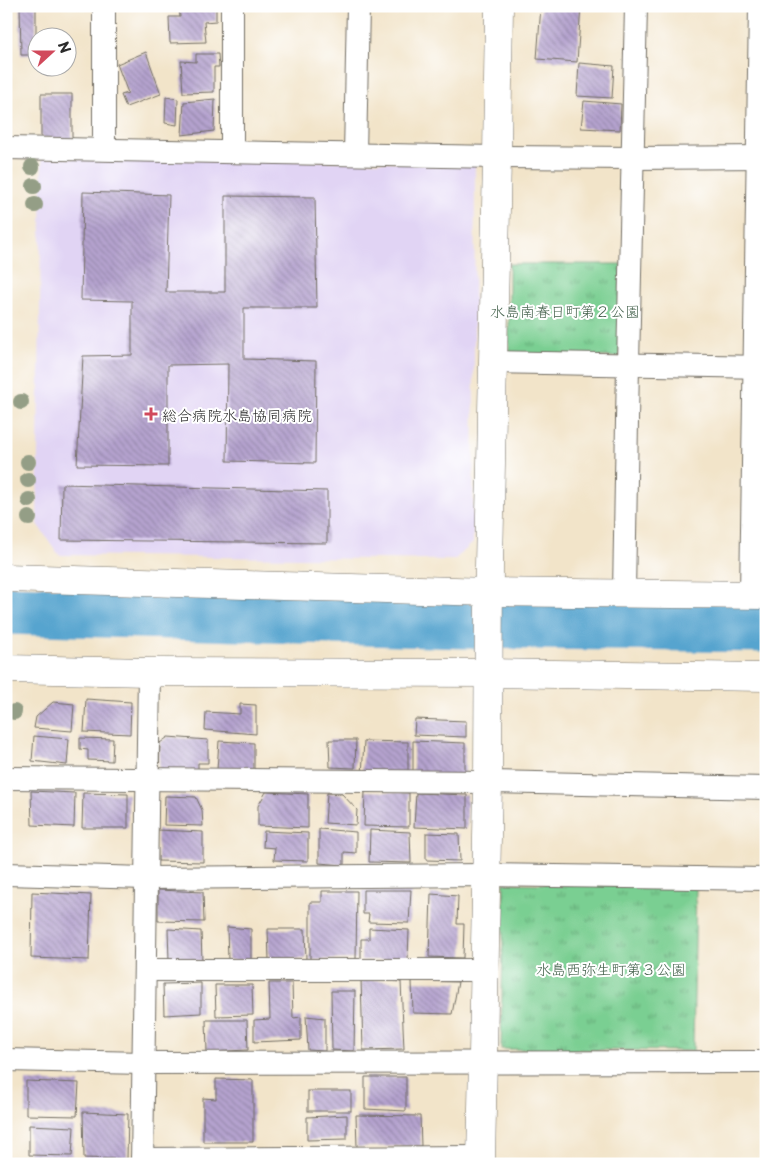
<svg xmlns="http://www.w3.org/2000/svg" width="772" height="1170" viewBox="0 0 772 1170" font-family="'Playpen Sans','Klee One',sans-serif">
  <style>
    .built { fill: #e1d4f4 }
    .grass { fill: url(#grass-tufts); stroke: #527d5e }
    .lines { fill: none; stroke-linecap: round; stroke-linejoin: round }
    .stream { stroke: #56a4cf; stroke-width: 8 }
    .river { stroke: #56a4cf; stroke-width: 49 }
    .building { fill: url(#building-back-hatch) }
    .street-casing { stroke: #716c62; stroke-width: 24 }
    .secondary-casing { stroke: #716c62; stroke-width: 29 }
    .street { stroke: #fff; stroke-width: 22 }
    .secondary { stroke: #fff; stroke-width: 28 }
    .tree { fill: #949e86 }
    .poi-dot { fill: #d1495b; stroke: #fff; stroke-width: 2 }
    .labels { text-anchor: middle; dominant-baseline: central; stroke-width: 4; stroke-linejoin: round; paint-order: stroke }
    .park-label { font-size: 15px; fill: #47644f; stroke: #fff }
    .poi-label { font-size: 15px; fill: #2b2b2b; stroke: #fff; text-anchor: start }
  </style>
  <defs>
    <pattern id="grass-tufts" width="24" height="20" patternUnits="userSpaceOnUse" patternTransform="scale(1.25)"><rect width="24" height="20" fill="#7acf92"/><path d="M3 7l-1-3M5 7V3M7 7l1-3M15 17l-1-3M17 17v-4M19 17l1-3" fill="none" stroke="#64a877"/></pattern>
    <pattern id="building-back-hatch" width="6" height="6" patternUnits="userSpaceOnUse" patternTransform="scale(1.25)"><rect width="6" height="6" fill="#b5a3cf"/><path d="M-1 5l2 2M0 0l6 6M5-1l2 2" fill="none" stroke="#9385a8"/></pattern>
  </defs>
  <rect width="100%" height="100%" fill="#fff"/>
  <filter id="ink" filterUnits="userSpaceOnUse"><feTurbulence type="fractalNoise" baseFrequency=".02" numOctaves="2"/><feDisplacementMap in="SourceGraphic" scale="10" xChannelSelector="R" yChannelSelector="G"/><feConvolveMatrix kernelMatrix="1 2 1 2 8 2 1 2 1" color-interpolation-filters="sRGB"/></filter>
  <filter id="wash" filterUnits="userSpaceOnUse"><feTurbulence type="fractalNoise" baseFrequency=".0096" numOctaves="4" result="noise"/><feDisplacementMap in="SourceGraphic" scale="20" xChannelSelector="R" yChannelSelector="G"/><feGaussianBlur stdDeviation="1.12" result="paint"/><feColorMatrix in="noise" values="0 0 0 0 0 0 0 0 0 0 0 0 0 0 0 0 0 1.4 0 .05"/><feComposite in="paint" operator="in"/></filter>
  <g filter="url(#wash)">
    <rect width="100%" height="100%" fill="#f2e4c9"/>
    <polygon class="built" points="42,158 475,163 473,543 454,560 59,555 37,524"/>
    <g class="grass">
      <polygon points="509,264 621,264 619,357 509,355"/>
      <polygon points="504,883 696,887 693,1051 501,1049"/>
    </g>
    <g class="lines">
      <polyline class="stream" points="6,626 766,646"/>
      <polyline class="river" points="6,610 464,624 766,628"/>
    </g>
    <g id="blocks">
      <g class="building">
        <polygon points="20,6 36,6 36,55 21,55"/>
        <polygon points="179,6 216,6 216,21 204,22 206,42 170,43 169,17 180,17"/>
        <polygon points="541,6 581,6 577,62 537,59"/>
        <polygon points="146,52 161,94 126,107 121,95 128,93 117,64"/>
        <polygon points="196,54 218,54 219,67 214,67 214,92 183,93 181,61 196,62"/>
        <polygon points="579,63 614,66 612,98 577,96"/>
        <polygon points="41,94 72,94 72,139 41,138"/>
        <polygon points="166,97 178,99 177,125 165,123"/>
        <polygon points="215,99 214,131 182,135 184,102"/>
        <polygon points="584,101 621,104 620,130 581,128"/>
        <polygon points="83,192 169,195 166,292 225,292 225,196 315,197 317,308 244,308 244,359 316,361 315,463 227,461 228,364 168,365 168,466 77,465 83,356 132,355 132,301 81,300"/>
        <polygon points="62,484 327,491 327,543 61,540"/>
        <polygon points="86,699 131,702 130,734 84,732"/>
        <polygon points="53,702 74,704 72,731 34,728 36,717"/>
        <polygon points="240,704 256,705 256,734 205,730 206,712 240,714"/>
        <polygon points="415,719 466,721 466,737 414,735"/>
        <polygon points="34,736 69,739 67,765 32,761"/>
        <polygon points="168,737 208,740 208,763 198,763 198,771 159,771 160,743"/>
        <polygon points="80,738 113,739 112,761 88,760 88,750 80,749"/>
        <polygon points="329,740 356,740 355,768 330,767"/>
        <polygon points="219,741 254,743 254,770 217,770"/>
        <polygon points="364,741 408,742 408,775 362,775"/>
        <polygon points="413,741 465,743 465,777 413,775"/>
        <polygon points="31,791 75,793 74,827 32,825"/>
        <polygon points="365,791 409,793 409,827 364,826"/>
        <polygon points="266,792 308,794 308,828 258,826 258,806"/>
        <polygon points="83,793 128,794 128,828 82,828"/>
        <polygon points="327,793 342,794 357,810 356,825 325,823"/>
        <polygon points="416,793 467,795 467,829 414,827"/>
        <polygon points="165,796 196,797 202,810 203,826 164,825"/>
        <polygon points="319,829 356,832 356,853 344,852 344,865 319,863"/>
        <polygon points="157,830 203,832 203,862 158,861"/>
        <polygon points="370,830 410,832 411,863 369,862"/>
        <polygon points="264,831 308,833 308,861 274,860 275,848 263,847"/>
        <polygon points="426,833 459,834 460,861 426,860"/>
        <polygon points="158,890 203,892 204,922 158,921"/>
        <polygon points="363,890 411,890 409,923 368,922 369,914 363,914"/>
        <polygon points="322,891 357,891 356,959 310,960 310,902 322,902"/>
        <polygon points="32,892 91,895 89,960 31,958"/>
        <polygon points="431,894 458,896 457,924 464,924 463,958 429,957"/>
        <polygon points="227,927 251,929 251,960 228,960"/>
        <polygon points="369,928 409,930 408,960 361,960 361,939 369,939"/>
        <polygon points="168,929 201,931 202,961 169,960"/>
        <polygon points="268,929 305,929 306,959 269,960"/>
        <polygon points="361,979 401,982 404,1049 363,1050"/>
        <polygon points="412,981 458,982 452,1014 413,1013"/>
        <polygon points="201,983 201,1013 164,1015 163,984"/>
        <polygon points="269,983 292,983 293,1018 301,1017 301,1040 254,1042 254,1020 270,1019"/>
        <polygon points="215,985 252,985 253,1015 216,1016"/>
        <polygon points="331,991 355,991 354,1051 332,1050"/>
        <polygon points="306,1016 325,1018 325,1051 308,1050"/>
        <polygon points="206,1020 247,1020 248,1050 207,1052"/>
        <polygon points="365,1077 406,1077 406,1111 365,1109"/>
        <polygon points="216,1079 253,1080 253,1142 203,1142 203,1098 216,1099"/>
        <polygon points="26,1081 79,1083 77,1116 26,1115"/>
        <rect x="308" y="1091" width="43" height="20"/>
        <polygon points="83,1112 128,1114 127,1159 84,1158"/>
        <polygon points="347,1115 347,1139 307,1140 307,1117"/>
        <polygon points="356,1115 420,1116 421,1146 357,1147"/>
        <polygon points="29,1125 74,1127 72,1156 29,1155"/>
      </g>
    </g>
  </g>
  <g filter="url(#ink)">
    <use href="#blocks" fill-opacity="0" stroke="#716c62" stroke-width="1"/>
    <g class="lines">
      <g class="street-casing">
        <g id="street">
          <polyline points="104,6 104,149"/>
          <polyline points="6,148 497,157 633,158 766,157"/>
          <polyline points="232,152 232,6"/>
          <polyline points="355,154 358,6"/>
          <polyline points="493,362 766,367"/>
          <polyline points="624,593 628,364 636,6"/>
          <polyline points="751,595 760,6"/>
          <polyline points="6,778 488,782 766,788"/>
          <polyline points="6,874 146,878 486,875 766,879"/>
          <polyline points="145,970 484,970"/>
          <polyline points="6,1060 144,1063 766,1062"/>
          <polyline points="142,1159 481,1157"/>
          <polyline points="142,1164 149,672"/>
        </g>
      </g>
      <g class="secondary-casing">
        <g id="secondary">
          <polyline points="6,578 489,592 766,595"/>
          <polyline points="6,669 149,672 489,673 766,677"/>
          <polyline points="481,1164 488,782 489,566 497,157 499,6"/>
        </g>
      </g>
      <use href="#street" class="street"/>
      <use href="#secondary" class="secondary"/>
    </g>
    <g class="tree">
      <circle cx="32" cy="167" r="8"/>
      <circle cx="34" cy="186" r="8"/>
      <circle cx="35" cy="205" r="8"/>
      <circle cx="21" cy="402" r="8"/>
      <circle cx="28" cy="462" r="8"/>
      <circle cx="28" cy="480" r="8"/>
      <circle cx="29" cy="500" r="8"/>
      <circle cx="29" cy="518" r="8"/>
      <circle cx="14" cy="712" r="8"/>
    </g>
  </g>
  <path class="poi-dot" d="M148.5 406.5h5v5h5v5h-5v5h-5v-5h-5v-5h5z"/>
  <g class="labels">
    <g class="park-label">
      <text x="565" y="310">水島南春日町第２公園</text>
      <text x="611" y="968">水島西弥生町第３公園</text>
    </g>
    <g class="poi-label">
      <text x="162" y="414">総合病院水島協同病院</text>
    </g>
  </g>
  <rect width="772" height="1170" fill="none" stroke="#fff" stroke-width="25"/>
  <g transform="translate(52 52) rotate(69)"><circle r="24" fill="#ffffff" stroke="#aaaaaa"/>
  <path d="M0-4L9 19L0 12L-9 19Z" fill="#d1495b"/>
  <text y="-8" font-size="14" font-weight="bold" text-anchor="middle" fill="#2b2b2b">N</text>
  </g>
</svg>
